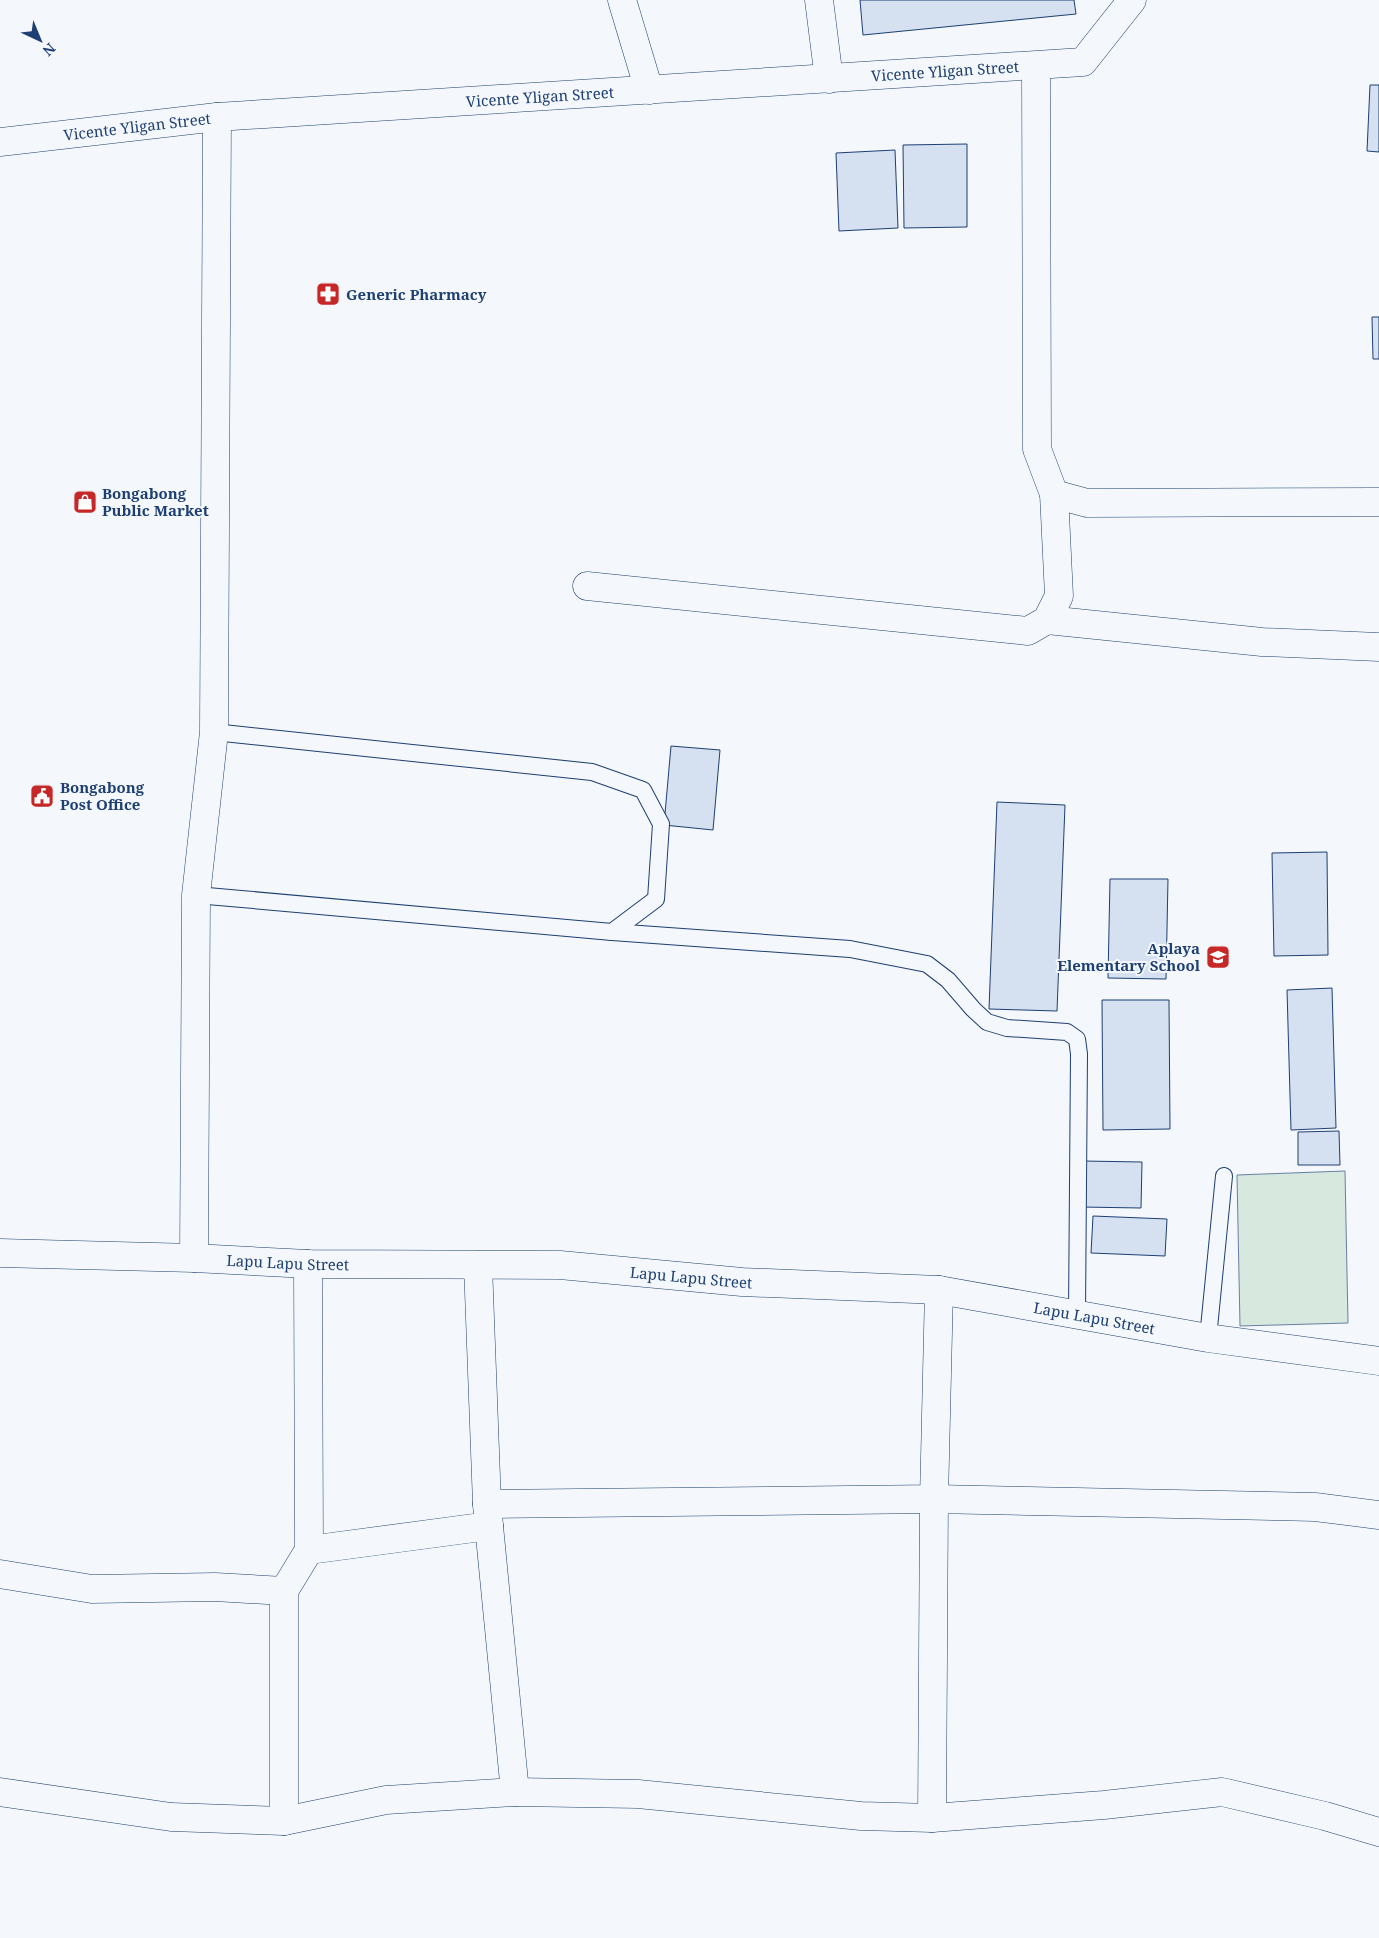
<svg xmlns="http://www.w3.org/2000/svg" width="1379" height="1938" viewBox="0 0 1379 1938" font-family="'Noto Serif',serif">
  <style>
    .park { fill: #d7e8df; stroke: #687fa3 }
    .building { fill: #d5e0f0; stroke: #1d3f73 }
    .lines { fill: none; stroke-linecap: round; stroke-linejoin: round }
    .lane-casing { stroke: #1d3f73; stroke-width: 18 }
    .street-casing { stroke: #1d3f73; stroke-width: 29 }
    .lane { stroke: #f4f7fb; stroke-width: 16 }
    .street { stroke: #f4f7fb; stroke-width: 28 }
    .labels { text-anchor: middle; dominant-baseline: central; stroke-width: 4; stroke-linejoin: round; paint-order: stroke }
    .street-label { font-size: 15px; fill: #1d3f73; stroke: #f4f7fb }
    .poi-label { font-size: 15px; font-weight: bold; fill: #1d3f73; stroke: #f4f7fb; text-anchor: start }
  </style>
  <rect width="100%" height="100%" fill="#f4f7fb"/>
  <polygon class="park" points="1345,1171 1348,1323 1240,1326 1237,1175"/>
  <g class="building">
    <polygon points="860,0 1074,0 1076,14 863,35"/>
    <polygon points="1370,85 1379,85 1379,152 1367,151"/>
    <polygon points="967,144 967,227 904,228 903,145"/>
    <polygon points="895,150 898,228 839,231 836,153"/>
    <polygon points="1372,317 1379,317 1379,359 1373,359"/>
    <polygon points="671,746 720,750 713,830 664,825"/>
    <polygon points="997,802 1065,805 1057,1011 989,1009"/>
    <polygon points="1327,852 1328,955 1274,956 1272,853"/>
    <polygon points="1110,879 1168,879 1166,979 1108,978"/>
    <polygon points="1332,988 1336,1128 1291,1130 1287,990"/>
    <polygon points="1102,1000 1169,1000 1170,1129 1103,1130"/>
    <polygon points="1339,1131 1340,1165 1298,1165 1298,1132"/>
    <polygon points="1083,1161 1142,1162 1141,1208 1081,1207"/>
    <polygon points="1093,1216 1167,1219 1165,1256 1091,1253"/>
  </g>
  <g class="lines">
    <g class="lane-casing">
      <g id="lane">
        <polyline points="196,895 612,932 656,899 661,824 643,790 592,772 214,732"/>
        <polyline points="612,932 850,949 927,964 948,980 973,1009 987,1022 1007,1028 1067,1032 1077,1039 1079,1054 1077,1314"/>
        <polyline points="1208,1338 1224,1176"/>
      </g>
    </g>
    <g class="street-casing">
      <g id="street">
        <polyline points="622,0 649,90"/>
        <polyline points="819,0 829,79"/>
        <polyline points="1036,67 1037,449 1054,494 1087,503 1379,502"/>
        <path id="s1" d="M0 142 217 117 1083 62 1132 0"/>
        <polyline points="587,586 1028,631 1047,620 1059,596 1054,494"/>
        <polyline points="1047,620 1262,642 1379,647"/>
        <path id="s2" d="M0 1253 194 1258 308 1264 560 1265 742 1282 939 1290 1208 1338 1379 1361"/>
        <polyline points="194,1258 196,895 214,732 217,117"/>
        <polyline points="487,1504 934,1499 939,1290"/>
        <polyline points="489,1526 515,1792"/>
        <polyline points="309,1550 489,1526 487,1504 478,1265"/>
        <polyline points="0,1574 92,1589 215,1587 284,1591"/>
        <polyline points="0,1792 171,1817 284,1821 386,1800 515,1792 638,1794 861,1816 932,1818 1104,1805 1222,1792 1325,1816 1379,1832"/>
        <polyline points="932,1818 934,1499 1315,1507 1379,1515"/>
        <polyline points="284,1821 284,1591 309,1550 308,1264"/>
      </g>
    </g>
    <use href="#lane" class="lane"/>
    <use href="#street" class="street"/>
  </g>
  <defs>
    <g id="pharmacy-square" transform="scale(1.25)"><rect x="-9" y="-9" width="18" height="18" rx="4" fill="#c62828" stroke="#f4f7fb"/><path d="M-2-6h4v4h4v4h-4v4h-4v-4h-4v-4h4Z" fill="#fff"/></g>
    <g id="shop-square" transform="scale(1.25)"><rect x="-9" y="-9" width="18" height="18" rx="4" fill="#c62828" stroke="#f4f7fb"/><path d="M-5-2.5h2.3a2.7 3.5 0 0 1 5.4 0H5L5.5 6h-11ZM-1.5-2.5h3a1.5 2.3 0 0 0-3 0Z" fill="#fff"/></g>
    <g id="civic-square" transform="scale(1.25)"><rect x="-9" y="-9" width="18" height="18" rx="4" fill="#c62828" stroke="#f4f7fb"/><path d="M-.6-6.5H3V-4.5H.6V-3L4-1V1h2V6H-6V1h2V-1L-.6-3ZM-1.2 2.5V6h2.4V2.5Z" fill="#fff"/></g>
    <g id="school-square" transform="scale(1.25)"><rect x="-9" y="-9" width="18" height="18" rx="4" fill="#c62828" stroke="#f4f7fb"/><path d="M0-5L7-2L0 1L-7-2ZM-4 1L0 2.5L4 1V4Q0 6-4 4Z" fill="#fff"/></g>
  </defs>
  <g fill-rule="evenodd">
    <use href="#pharmacy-square" x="328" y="294"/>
    <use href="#shop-square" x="85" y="502"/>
    <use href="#civic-square" x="42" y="796"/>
    <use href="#school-square" x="1218" y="957"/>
  </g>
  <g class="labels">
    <g class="street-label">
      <text stroke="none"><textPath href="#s1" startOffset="948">Vicente Yligan Street</textPath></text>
      <text stroke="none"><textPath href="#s1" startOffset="542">Vicente Yligan Street</textPath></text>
      <text stroke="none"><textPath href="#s1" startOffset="138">Vicente Yligan Street</textPath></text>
      <text stroke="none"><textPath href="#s2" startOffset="288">Lapu Lapu Street</textPath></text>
      <text stroke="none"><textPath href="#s2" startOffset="692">Lapu Lapu Street</textPath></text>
      <text stroke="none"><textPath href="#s2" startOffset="1098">Lapu Lapu Street</textPath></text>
    </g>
    <g class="poi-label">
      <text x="346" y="294">Generic Pharmacy</text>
      <text x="102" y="493">Bongabong<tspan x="102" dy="17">Public Market</tspan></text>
      <text x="60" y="787">Bongabong<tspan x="60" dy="17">Post Office</tspan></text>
      <text x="1200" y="948" text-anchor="end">Aplaya<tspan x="1200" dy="17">Elementary School</tspan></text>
    </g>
  </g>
  <g transform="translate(40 40) rotate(136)" stroke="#f4f7fb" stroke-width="4" paint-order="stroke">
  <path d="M0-4L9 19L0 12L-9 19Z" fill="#1d3f73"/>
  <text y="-8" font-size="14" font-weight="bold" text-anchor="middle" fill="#1d3f73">N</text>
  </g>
</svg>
